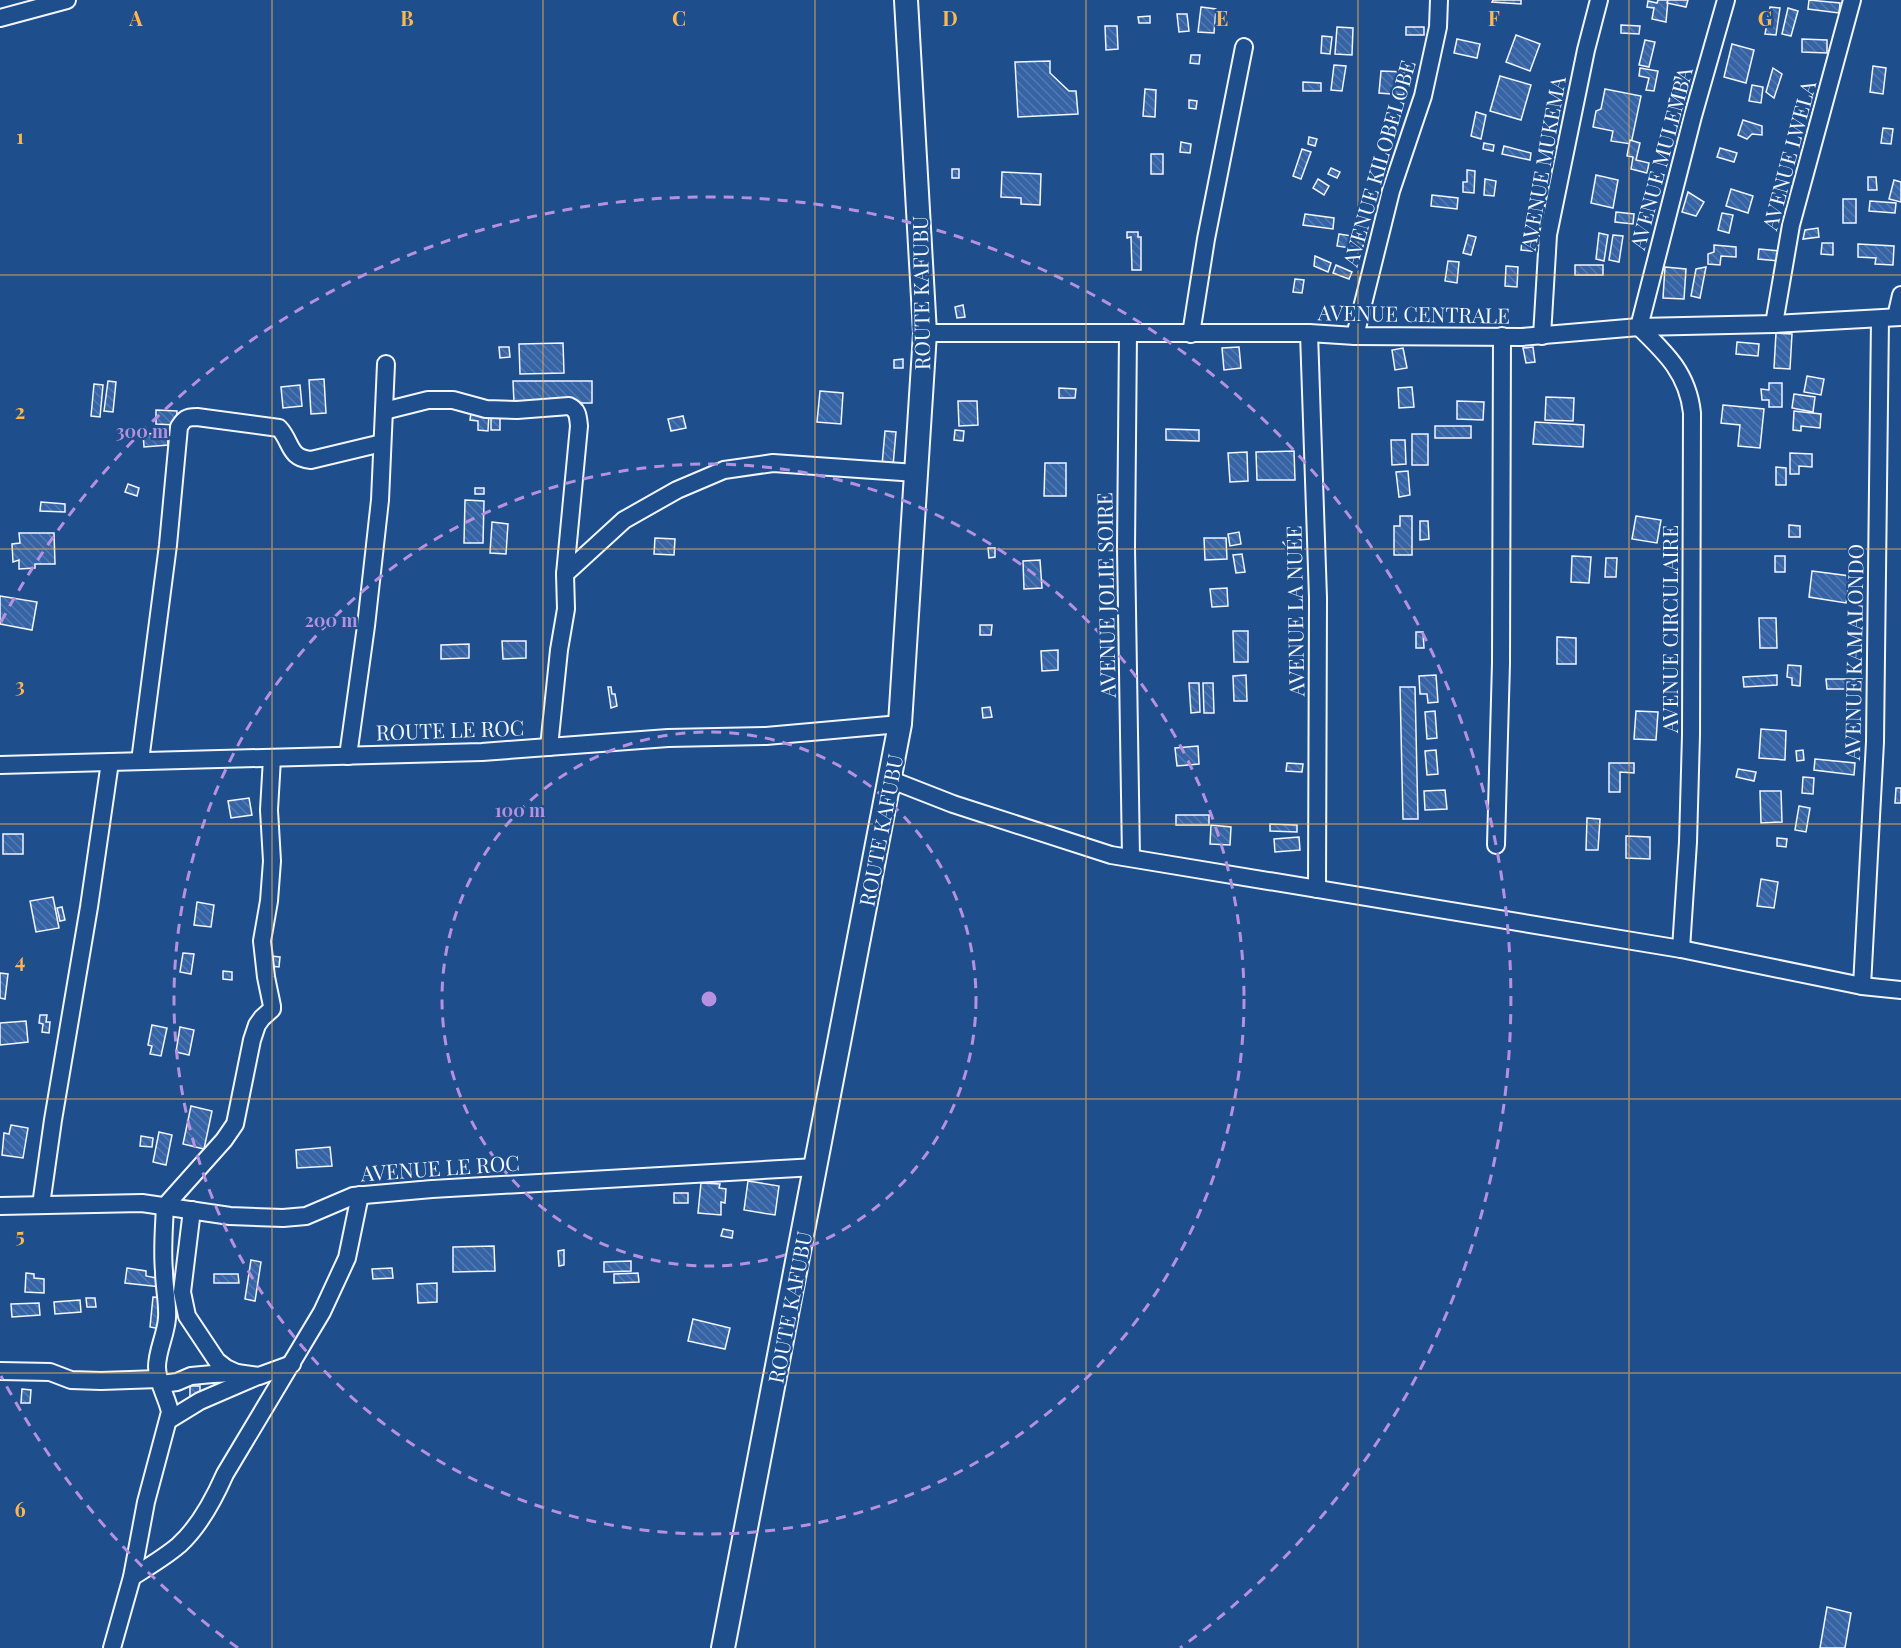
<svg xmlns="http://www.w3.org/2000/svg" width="1901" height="1648" viewBox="0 0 1901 1648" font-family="'Playfair Display',serif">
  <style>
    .building { fill: url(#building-back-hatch); stroke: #f2f6ff; stroke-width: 1.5 }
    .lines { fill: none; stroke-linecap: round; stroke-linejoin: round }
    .minor-casing { stroke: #f2f6ff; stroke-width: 20 }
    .secondary-casing { stroke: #f2f6ff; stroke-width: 26 }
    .minor { stroke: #1f4e8c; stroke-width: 16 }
    .secondary { stroke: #1f4e8c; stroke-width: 22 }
    .grid { fill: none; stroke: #ffb74d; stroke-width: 1.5; stroke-opacity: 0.55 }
    .ring { fill: none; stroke: #b691df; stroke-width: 3; stroke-dasharray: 10 8 }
    .labels { text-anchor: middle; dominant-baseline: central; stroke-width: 4.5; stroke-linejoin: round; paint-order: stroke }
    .street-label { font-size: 21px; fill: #f2f6ff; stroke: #1f4e8c }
    .grid-label { font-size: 20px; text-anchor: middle; font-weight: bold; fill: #ffb74d; stroke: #1f4e8c; stroke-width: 4.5; stroke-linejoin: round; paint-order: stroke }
    .centre { fill: #b691df; stroke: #1f4e8c; stroke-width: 3 }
    .ring-label { font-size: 18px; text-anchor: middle; font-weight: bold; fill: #b691df; stroke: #1f4e8c; stroke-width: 4.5; stroke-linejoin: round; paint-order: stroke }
  </style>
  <defs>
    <pattern id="building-back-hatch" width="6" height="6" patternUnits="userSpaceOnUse" patternTransform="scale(1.5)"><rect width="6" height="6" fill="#3563a3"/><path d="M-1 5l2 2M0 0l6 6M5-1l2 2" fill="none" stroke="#537ab1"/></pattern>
  </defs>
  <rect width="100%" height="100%" fill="#1f4e8c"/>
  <g class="building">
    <polygon points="1493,0 1521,0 1521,4 1492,2"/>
    <polygon points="1658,0 1668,0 1666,22 1652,19 1654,8 1647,7 1648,1 1657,3"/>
    <polygon points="1668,0 1688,0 1686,7 1667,3"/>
    <polygon points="1809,0 1840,3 1839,13 1808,9"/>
    <polygon points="1201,7 1216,9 1214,33 1198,32"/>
    <polygon points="1770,7 1780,8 1776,35 1765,34"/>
    <polygon points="1788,8 1798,11 1791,36 1782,34"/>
    <polygon points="1177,14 1187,14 1189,31 1179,32"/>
    <polygon points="1150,16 1150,23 1139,23 1138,17"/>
    <polygon points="1621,25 1640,26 1639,34 1621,33"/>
    <polygon points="1105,26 1117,26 1118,49 1106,50"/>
    <polygon points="1337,27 1353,28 1352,55 1335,54"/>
    <rect x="1406" y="27" width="18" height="8"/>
    <polygon points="1516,35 1540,44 1530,71 1506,62"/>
    <polygon points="1322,36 1332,37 1330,54 1321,53"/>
    <polygon points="1457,39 1480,44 1477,58 1454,53"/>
    <polygon points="1802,39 1827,40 1827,53 1802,52"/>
    <polygon points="1645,40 1655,42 1649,67 1639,65"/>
    <polygon points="1732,44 1754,50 1746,83 1724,77"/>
    <polygon points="1191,55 1200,55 1199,64 1190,63"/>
    <polygon points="1050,61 1050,73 1069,91 1076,91 1078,114 1018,117 1015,62"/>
    <polygon points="1334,65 1346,66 1342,91 1331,90"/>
    <polygon points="1873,66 1886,68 1883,94 1870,92"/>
    <polygon points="1640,68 1658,71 1654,91 1646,90 1649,78 1639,76"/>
    <polygon points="1773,68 1782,74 1774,98 1766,92"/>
    <polygon points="1381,71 1405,72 1404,95 1379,93"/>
    <polygon points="1500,76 1531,85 1521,120 1490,111"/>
    <polygon points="1675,77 1684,79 1690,90 1685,110 1668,105"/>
    <polygon points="1303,82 1321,83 1321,91 1303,91"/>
    <polygon points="1752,85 1763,87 1761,103 1749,101"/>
    <polygon points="1145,89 1156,90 1155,117 1143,116"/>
    <polygon points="1605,89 1641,96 1631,144 1611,141 1613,131 1593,127 1596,111 1601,109"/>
    <polygon points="1189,100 1197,101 1196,109 1189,108"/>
    <polygon points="1476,112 1486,115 1481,139 1471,136"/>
    <polygon points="1743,120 1762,126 1762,135 1752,134 1747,139 1738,135"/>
    <polygon points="1883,128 1893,129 1891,144 1881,143"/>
    <polygon points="1309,137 1317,139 1315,146 1308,144"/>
    <polygon points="1630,140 1640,143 1636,160 1649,163 1647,173 1631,169 1633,157 1627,156"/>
    <polygon points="1181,142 1191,144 1190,153 1180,152"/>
    <polygon points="1484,143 1494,145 1493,151 1483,149"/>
    <polygon points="1504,146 1531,153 1530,160 1502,154"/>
    <polygon points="1720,148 1737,153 1734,162 1717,157"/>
    <polygon points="1302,149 1311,152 1301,179 1293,176"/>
    <rect x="1151" y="154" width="12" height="20"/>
    <polygon points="1331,168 1340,172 1337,178 1328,174"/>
    <rect x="952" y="169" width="7" height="9"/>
    <polygon points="1467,170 1475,171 1474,193 1463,192 1463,182 1467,182"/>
    <polygon points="1002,172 1041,174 1040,205 1021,204 1021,198 1001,197"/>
    <polygon points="1596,175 1618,180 1613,208 1591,203"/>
    <polygon points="1868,177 1876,177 1877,190 1868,190"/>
    <polygon points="1318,179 1329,186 1324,195 1313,188"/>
    <polygon points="1485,179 1496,181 1494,196 1484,195"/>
    <polygon points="1894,180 1901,182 1901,202 1889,199"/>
    <polygon points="1731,189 1753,196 1748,213 1726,206"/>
    <polygon points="1688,192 1704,202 1696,216 1682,212"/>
    <polygon points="1432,195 1458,198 1457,209 1431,206"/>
    <rect x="1843" y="199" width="13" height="24"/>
    <polygon points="1870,201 1896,203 1895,213 1869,211"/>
    <polygon points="1616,212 1634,214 1633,224 1615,222"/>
    <polygon points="1722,213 1733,215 1729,233 1718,230"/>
    <polygon points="1305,214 1334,218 1333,229 1303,225"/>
    <polygon points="1818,228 1819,237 1803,239 1805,230"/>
    <polygon points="1127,232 1138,232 1138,237 1141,237 1141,270 1132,270 1131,237 1127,238"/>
    <polygon points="1599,233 1608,235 1604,261 1596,259"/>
    <polygon points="1339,234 1365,238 1362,250 1337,246"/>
    <polygon points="1468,235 1476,237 1471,255 1463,253"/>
    <polygon points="1613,235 1623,236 1619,262 1609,260"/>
    <polygon points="1522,241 1540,243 1539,252 1521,250"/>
    <polygon points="1822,243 1833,243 1833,255 1821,254"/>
    <polygon points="1858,244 1894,246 1893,265 1875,264 1876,258 1858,257"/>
    <polygon points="1714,245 1736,247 1736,257 1721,256 1720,265 1708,264 1708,254 1714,252"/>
    <polygon points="1759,249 1781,251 1779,261 1758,259"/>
    <polygon points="1315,256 1331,263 1328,272 1314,266"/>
    <polygon points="1448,261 1459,262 1457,283 1445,281"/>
    <polygon points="1336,265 1352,272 1349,279 1333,273"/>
    <rect x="1575" y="265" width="28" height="10"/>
    <polygon points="1506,266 1518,267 1517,287 1505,286"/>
    <polygon points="1665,267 1686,269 1684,299 1663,298"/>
    <polygon points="1706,267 1700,298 1691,296 1696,269"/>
    <polygon points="1295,279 1304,280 1302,293 1293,292"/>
    <polygon points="963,305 965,317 957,318 955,307"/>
    <polygon points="1776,333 1792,334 1790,369 1774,368"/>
    <polygon points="1737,342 1759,344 1758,356 1736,354"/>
    <polygon points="563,343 564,373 520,374 519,344"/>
    <polygon points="499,347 509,347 510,357 500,358"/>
    <polygon points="1239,347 1241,368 1224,370 1222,348"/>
    <polygon points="1533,347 1535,362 1526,363 1523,348"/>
    <polygon points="1403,348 1407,368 1395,370 1392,350"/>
    <polygon points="903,359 903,368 894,368 894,360"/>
    <polygon points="1807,376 1824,379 1821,395 1804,392"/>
    <polygon points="324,379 326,413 311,414 309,380"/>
    <polygon points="108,381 116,382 113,412 104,411"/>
    <polygon points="513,381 592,381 592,403 514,403"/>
    <polygon points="1769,383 1782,383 1782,407 1769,407 1769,400 1762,400 1761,389 1769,390"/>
    <polygon points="94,384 103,385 100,417 91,416"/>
    <polygon points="300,385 302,406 283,408 281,387"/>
    <polygon points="1412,387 1414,407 1399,408 1398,388"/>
    <polygon points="1059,388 1076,389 1075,398 1059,398"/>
    <polygon points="820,391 843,393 841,424 817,422"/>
    <polygon points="1794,394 1815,397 1813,412 1792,408"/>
    <polygon points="1546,397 1574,398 1573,421 1545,420"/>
    <polygon points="958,401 977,401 978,425 959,426"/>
    <polygon points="1457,401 1484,402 1483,420 1457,419"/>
    <polygon points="1723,405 1764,409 1760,448 1738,446 1740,425 1721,423"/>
    <polygon points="156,410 177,411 176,425 156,424"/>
    <polygon points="1794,411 1821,414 1820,428 1801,426 1801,431 1793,430"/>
    <polygon points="471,412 489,413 488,431 478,430 478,421 470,420"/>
    <polygon points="491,412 500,413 500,430 491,430"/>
    <polygon points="683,416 686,428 671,431 668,419"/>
    <polygon points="1535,422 1584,425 1583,447 1533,444"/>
    <rect x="1435" y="426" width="36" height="12"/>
    <polygon points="1166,429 1199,430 1199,441 1166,440"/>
    <polygon points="955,430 964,431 963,441 954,440"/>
    <polygon points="885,431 896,432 893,466 882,465"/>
    <polygon points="167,433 168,445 144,447 143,434"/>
    <rect x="1412" y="434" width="16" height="31"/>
    <polygon points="1391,440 1405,440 1406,464 1392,465"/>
    <polygon points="1294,451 1295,480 1257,480 1256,452"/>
    <polygon points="1247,452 1248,481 1230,482 1228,453"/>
    <polygon points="1790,453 1812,454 1812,467 1799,466 1799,474 1790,474"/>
    <polygon points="1045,463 1066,463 1066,496 1044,496"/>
    <polygon points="1776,467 1786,468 1786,485 1776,485"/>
    <polygon points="1408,471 1410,495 1399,497 1396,472"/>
    <polygon points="128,484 139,488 137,496 125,492"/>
    <rect x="475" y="488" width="9" height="6"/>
    <polygon points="465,500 484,501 483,543 464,543"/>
    <polygon points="41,502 65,504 65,512 40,511"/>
    <polygon points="1400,516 1412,516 1412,555 1394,555 1394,526 1400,526"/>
    <polygon points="1636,516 1661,520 1657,543 1632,539"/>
    <polygon points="1420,521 1428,521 1429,539 1420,540"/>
    <polygon points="492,522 508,524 506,554 490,553"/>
    <polygon points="1789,525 1800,526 1800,537 1789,537"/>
    <polygon points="1239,532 1241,544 1230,546 1228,534"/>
    <polygon points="19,533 54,533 55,564 35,564 35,568 19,569 19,560 13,562 12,544 20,543"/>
    <polygon points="655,538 675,539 674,555 654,554"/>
    <polygon points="1204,538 1226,538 1227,559 1205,560"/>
    <polygon points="988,548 995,548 995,557 989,558"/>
    <polygon points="1242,554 1245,572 1236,573 1233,555"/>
    <polygon points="1572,556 1591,557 1589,583 1571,582"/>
    <rect x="1775" y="556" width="10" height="16"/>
    <polygon points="1606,558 1617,558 1616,577 1605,577"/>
    <polygon points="1040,560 1042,588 1024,589 1023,561"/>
    <polygon points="1812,571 1850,576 1846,603 1809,597"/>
    <polygon points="1227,588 1228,606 1212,607 1210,589"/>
    <polygon points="0,596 37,602 32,630 0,624"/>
    <polygon points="1759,618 1776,618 1777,648 1760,648"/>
    <polygon points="980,625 992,625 991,635 980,635"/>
    <polygon points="1233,631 1248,631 1248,662 1234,662"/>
    <polygon points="1416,632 1423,632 1424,648 1416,648"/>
    <polygon points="1557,637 1576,638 1576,664 1557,664"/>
    <polygon points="502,641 526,641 526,658 503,659"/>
    <polygon points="469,644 469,658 441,659 441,645"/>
    <polygon points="1058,650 1058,670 1042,671 1041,651"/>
    <polygon points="1788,665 1801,666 1800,686 1792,685 1792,678 1787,677"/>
    <polygon points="1246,675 1247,701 1234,701 1233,676"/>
    <polygon points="1436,675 1438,702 1428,703 1427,694 1420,694 1419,676"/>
    <polygon points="1777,675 1777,685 1744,687 1743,677"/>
    <polygon points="1826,679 1862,679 1862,689 1827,689"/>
    <polygon points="1189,683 1199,683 1200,712 1191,713"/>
    <polygon points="1203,683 1213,683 1214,713 1204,713"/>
    <polygon points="608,687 611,687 612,694 615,694 617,706 611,708"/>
    <polygon points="1400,687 1415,687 1418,819 1403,819"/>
    <polygon points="990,707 992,717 983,718 982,708"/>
    <polygon points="1435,711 1437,738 1427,739 1425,712"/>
    <polygon points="1636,711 1658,712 1656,740 1634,739"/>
    <polygon points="1761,729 1786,731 1785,760 1759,758"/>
    <polygon points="1198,746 1199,764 1177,766 1175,748"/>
    <polygon points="1436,750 1438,774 1427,775 1425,751"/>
    <polygon points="1803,750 1804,760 1797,761 1796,751"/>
    <polygon points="1815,759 1855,763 1854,775 1814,770"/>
    <polygon points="1287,763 1303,764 1302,772 1286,771"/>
    <polygon points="1609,763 1634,763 1634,773 1620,772 1620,792 1609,792"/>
    <polygon points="1738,769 1756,772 1754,781 1736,777"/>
    <polygon points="1803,777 1814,778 1813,794 1802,793"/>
    <polygon points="1896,788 1901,788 1901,803 1895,803"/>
    <polygon points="1445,790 1447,809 1425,810 1424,791"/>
    <polygon points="1760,791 1781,791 1782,822 1761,823"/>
    <polygon points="249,798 252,815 231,818 228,801"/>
    <polygon points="1799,806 1810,808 1806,832 1795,830"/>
    <rect x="1176" y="815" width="33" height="10"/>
    <polygon points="1587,818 1600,819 1598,850 1586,850"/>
    <polygon points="1270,824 1297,825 1297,832 1270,831"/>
    <polygon points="1211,825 1231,827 1230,845 1210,844"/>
    <rect x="3" y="834" width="20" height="20"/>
    <polygon points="1626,836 1650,837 1650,859 1626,858"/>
    <polygon points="1299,837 1300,850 1275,852 1274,839"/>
    <polygon points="1777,838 1787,839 1786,847 1777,846"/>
    <polygon points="1761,879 1778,882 1774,908 1757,906"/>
    <polygon points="53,897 59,928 36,932 30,901"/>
    <polygon points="197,902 214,905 211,927 194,925"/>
    <polygon points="62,907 65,920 60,921 57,908"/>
    <polygon points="183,953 194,954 191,974 180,972"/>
    <polygon points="271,956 280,957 279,967 270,966"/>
    <polygon points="223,971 232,972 232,980 223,979"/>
    <polygon points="0,973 8,974 5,999 0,998"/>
    <polygon points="40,1015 47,1015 46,1022 50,1022 49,1033 42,1032 43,1024 39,1023"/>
    <polygon points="26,1021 28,1042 0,1045 0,1023"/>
    <polygon points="152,1025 167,1028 161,1056 150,1054 152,1046 148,1045"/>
    <polygon points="180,1027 194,1030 189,1055 176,1052"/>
    <polygon points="191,1106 212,1111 204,1149 183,1144"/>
    <polygon points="11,1125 28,1128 23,1158 2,1155 4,1133 9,1134"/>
    <polygon points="159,1132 172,1135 166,1165 153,1162"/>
    <polygon points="141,1136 153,1138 152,1147 140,1146"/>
    <polygon points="330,1147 332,1166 297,1168 296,1150"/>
    <polygon points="748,1181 779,1186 775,1215 744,1210"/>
    <polygon points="701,1183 720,1184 719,1188 726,1189 725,1203 721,1202 721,1215 698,1213"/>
    <rect x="674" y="1193" width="14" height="10"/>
    <polygon points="723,1229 733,1231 732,1238 721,1236"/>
    <polygon points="494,1246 495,1271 453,1272 453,1247"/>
    <polygon points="564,1250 564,1265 559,1266 558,1251"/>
    <polygon points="251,1260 261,1262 255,1301 245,1299"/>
    <polygon points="631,1261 631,1271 604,1272 604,1262"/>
    <polygon points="127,1268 146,1271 146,1276 162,1279 161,1287 125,1283"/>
    <polygon points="392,1268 393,1278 373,1279 372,1269"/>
    <polygon points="26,1273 34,1274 34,1278 44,1279 44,1293 25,1292"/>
    <polygon points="638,1273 639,1282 614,1283 614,1274"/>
    <polygon points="214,1274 238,1274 239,1283 214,1283"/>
    <polygon points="437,1283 437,1302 418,1303 417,1284"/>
    <polygon points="153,1297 165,1298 161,1329 150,1327"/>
    <polygon points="86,1298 95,1298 96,1307 87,1307"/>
    <polygon points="80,1300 81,1312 55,1314 54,1302"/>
    <polygon points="39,1303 40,1315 12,1317 11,1304"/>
    <polygon points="693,1319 730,1328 725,1349 688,1341"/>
    <rect x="190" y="1386" width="10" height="10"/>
    <polygon points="22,1389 31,1390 30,1403 21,1403"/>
    <polygon points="1827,1607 1851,1613 1845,1648 1820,1648"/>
  </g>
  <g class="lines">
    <g class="minor-casing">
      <g id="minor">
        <polyline points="0,18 67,0"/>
        <polyline points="1896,317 1901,295"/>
        <polyline points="1774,324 1791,225 1852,0"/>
        <polyline points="925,333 1309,333 1355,336 1522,337 1639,327 1774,324 1901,317"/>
        <polyline points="1128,333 1126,548 1131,857"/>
        <polyline points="1309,333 1318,598 1317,889"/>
        <polyline points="1191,334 1206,239 1244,47"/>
        <polyline points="1355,336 1391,191 1423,96 1438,27 1439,0"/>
        <polyline points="1542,336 1548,235 1586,50 1599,0"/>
        <path d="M384 411 428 400H453L486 409 517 410 569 406C578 410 578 416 579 426L565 574"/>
        <polyline points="549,747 559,650 566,609 565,574 624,520 677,490 724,470 773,463 916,473"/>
        <polyline points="348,756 366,626 380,500 386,364"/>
        <path d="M140 761 168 545 179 427C184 419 186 417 197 417L279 428C292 442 288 458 311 460L382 443"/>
        <polyline points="0,765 482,752 668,738 766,736 900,724"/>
        <polyline points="889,779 953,804 1111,855 1681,949 1862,986 1901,990"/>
        <polyline points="1496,845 1501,663 1502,336"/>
        <path d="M1681 949 1688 842 1691 735 1692 413C1688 374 1666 353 1639 327L1693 116 1726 0"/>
        <polyline points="1862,986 1875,742 1880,319"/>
        <polyline points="41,1205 53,1120 89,907 110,762"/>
        <polyline points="0,1206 142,1203 230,1216 283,1218 306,1216 353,1196 432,1189 816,1167"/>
        <polyline points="192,1210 182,1292 187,1316 217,1361 226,1368 237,1373"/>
        <polyline points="0,1371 50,1372 71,1380 101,1381 159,1379"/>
        <polyline points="161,1384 177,1382 191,1376 213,1374 237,1373 259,1376 292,1364"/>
        <polyline points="169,1420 200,1401 258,1376"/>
        <path d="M132 1577C148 1567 165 1557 179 1545 200 1526 214 1499 225 1474L322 1312 347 1258 360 1195"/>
        <path d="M112 1648 132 1577 146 1502 170 1412C167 1397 157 1382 157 1367 157 1350 166 1335 167 1318 168 1302 164 1287 164 1271 162 1250 164 1228 165 1206L224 1140 235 1124 252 1040 257 1025 262 1018 272 1009V1006L266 977 262 941 269 901 272 861 269 810 272 758"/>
      </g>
    </g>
    <g class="secondary-casing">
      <polyline id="secondary" points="723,1648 900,724 925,333 906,0"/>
    </g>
    <use href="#minor" class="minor"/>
    <use href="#secondary" class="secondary"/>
  </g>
  <path class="grid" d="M272 0V1648M543 0V1648M815 0V1648M1086 0V1648M1358 0V1648M1629 0V1648M0 275H1901M0 549H1901M0 824H1901M0 1099H1901M0 1373H1901"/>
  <g class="ring">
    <circle cx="709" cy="999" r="267"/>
    <circle cx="709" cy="999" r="535"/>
    <path d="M238 1648A802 802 0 0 1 1 1376M1 622A802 802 0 1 1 1180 1648"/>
  </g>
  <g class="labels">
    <g class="street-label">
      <text transform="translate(1788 155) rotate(-75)">AVENUE LWELA</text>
      <text transform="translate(1660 158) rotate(-75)">AVENUE MULEMBA</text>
      <text transform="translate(1378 163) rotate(-74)">AVENUE KILOBELOBE</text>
      <text transform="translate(1542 163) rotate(-80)">AVENUE MUKEMA</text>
      <text transform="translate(920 293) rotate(-91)">ROUTE KAFUBU</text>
      <text transform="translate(1414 313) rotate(1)">AVENUE CENTRALE</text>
      <text transform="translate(1105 595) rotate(-91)">AVENUE JOLIE SOIRE</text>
      <text transform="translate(1294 611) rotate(-91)">AVENUE LA NUÉE</text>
      <text transform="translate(1669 629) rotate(-90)">AVENUE CIRCULAIRE</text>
      <text transform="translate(1853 652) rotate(-89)">AVENUE KAMALONDO</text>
      <text transform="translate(450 729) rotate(-2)">ROUTE LE ROC</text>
      <text transform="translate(880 830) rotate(-79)">ROUTE KAFUBU</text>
      <text transform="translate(440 1167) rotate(-4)">AVENUE LE ROC</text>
      <text transform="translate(789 1307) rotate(-79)">ROUTE KAFUBU</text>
    </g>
  </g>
  <g class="grid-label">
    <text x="136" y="26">A</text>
    <text x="407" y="26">B</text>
    <text x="679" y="26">C</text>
    <text x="950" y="26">D</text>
    <text x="1222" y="26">E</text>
    <text x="1494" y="26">F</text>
    <text x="1765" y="26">G</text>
    <text x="20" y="144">1</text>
    <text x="20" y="419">2</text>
    <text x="20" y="693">3</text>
    <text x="20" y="968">4</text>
    <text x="20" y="1243">5</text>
    <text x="20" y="1517">6</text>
  </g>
  <circle cx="709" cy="999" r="9" class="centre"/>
  <g class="ring-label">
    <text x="142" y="438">300 m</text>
    <text x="331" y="627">200 m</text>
    <text x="520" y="817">100 m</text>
  </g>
</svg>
